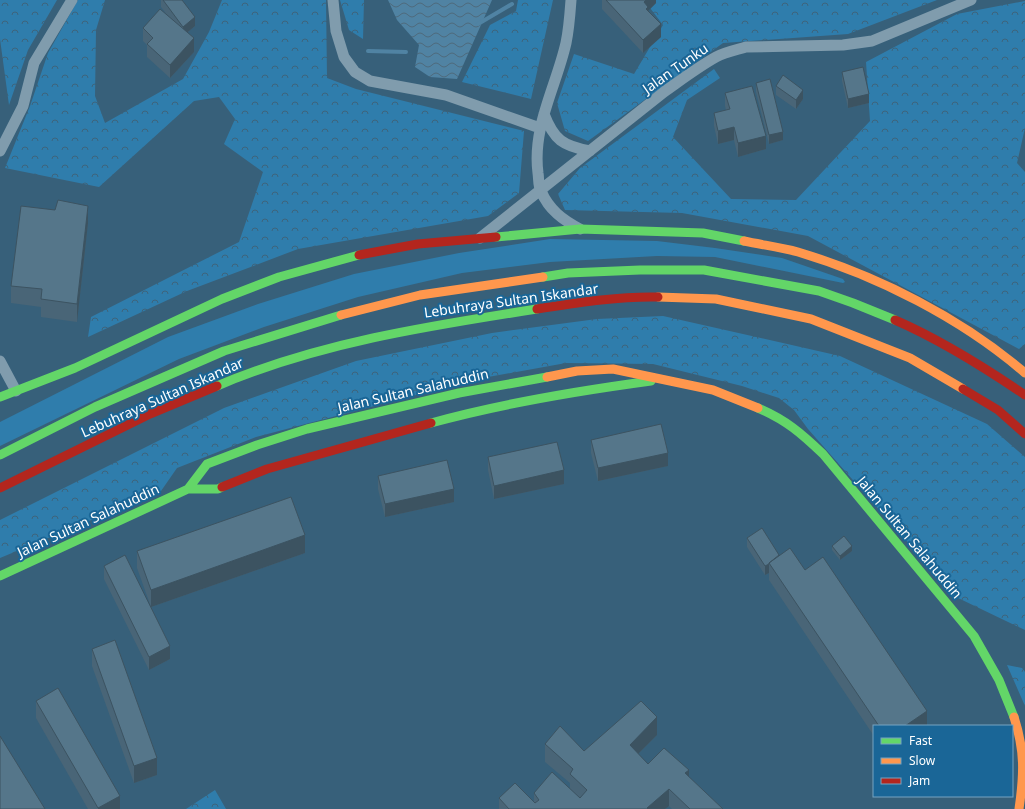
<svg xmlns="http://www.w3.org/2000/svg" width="1025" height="809" viewBox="0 0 1025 809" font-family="'Noto Sans',sans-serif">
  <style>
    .grass { fill: #2f7dac }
    .forest { fill: url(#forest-crowns) }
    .water { fill: url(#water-waves) }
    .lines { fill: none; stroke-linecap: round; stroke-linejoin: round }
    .stream { stroke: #5083a3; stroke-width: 4 }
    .street { stroke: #809cad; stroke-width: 11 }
    .fast { stroke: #63d668; stroke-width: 9 }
    .slow { stroke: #ff974d; stroke-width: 9 }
    .jam { stroke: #b3261e; stroke-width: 9 }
    .wall { fill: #496577 }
    .shaded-wall { fill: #3c5361 }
    .building { fill: #55768a; stroke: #3c5361 }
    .labels { text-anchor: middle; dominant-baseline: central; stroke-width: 4; stroke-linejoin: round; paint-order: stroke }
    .street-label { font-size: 14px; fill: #fff; stroke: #1a6697 }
  </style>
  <defs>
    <pattern id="forest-crowns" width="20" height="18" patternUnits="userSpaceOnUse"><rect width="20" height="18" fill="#2f7dac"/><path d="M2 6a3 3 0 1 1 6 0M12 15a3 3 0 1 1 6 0" fill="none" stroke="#3e647c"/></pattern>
    <pattern id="water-waves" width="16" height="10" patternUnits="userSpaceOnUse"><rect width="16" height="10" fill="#5083a3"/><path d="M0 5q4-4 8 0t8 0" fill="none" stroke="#4e6a7c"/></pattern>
  </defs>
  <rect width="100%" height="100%" fill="#37607a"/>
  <path class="grass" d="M550 239 657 241 715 248 782 258 843 279 845 282 843 283 715 257 657 256 550 262 462 273 358 297 264 327 179 359 0 446V422L168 337 258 304 354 274 459 253Z"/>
  <path class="forest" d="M0 0H57L28 50 9 105 0 39Z
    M78 0H105L96 30 95 96 105 123 183 79 209 32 222 0H326L327 78 356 89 524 131 519 193 488 216 298 249 187 291 88 337 91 317 239 242 263 172 224 144 235 119 219 97 194 101 99 187 5 168 30 106 48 53Z
    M340 0H364L363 39 349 30Z
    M518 0H553L531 99 462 82 490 25 516 11Z
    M644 0H937L848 34 723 43 588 141 565 131 557 103 574 54 634 74 663 25Z
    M1025 1V128L1017 163 1025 172V344L1019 349 808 236 682 213 565 210 558 194 580 168 714 69 720 78 687 100 673 137 731 199 796 200 870 121 866 62 957 14Z
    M663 316 840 356 987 424 1025 457V630L956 597 808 429 794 410 779 398 742 386 653 364 566 363 477 379 256 437 177 468 161 491 0 558V520L224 408 356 361 492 333 597 319Z
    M1007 665 1022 668 1025 672V706Z
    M215 790 226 809H186Z"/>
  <path class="water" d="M388 0H492L457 79 430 77 415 67 419 45 397 20Z"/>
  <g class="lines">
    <path class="stream" d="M478 24 512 4
      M368 51 406 52"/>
    <path class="street" d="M333 0 336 31 344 57 355 72 370 81 446 95 540 128
      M571 0C570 14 569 29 566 43 556 87 532 127 538 173 539 179 538 186 541 191 549 210 563 220 580 229
      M544 114C554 140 563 146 590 151
      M0 151 23 106 34 63 72 0
      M480 238 664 92C681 80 698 67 716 57 725 52 736 50 746 47L843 45 872 41 971 0
      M0 361 16 391"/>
    <path class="fast" d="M496 237 580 229 703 233 744 241
      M543 277 568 273 640 270H704L819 291 853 303 895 320
      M217 386C318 343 428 326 537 309
      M0 397 75 368 222 299 279 277 359 255
      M758 408C786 420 801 433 823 454L974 636 999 680 1014 717
      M431 423C503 403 577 391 651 381
      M0 455 95 407 224 351 341 315
      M188 489 207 464 257 445 307 429 459 393 547 377
      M0 576 188 489H218L222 487"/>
    <path class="slow" d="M744 241C762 245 780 247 798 252 878 276 961 318 1025 373
      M658 297 716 299 811 319 910 358 963 389
      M341 315 420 295 543 277
      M547 377 577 371 613 369 713 390 758 408
      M1014 717C1025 751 1024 774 1019 809"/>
    <path class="jam" d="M359 255 418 244 496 237
      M537 309C576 303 618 296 658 297
      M895 320C941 340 984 367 1025 395
      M963 389 998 410 1025 434
      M222 487 267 469 431 423
      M0 488 150 414 217 386"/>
  </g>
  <path class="wall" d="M161 0H182L195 26 187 33 194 52 170 78 147 57V45L143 41V28L168 16 161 7Z
    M602 0H656V3L648 11 661 37 643 53 602 9Z
    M842 72 869 103 848 108 842 81Z
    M756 83 783 140 769 144 756 92Z
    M776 86 803 99 796 109 776 95Z
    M725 93 766 149 738 157 734 140 718 144 714 126V113L726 110 725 106Z
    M88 223 77 322 41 317V307L11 303V286Z
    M591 440 668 466 598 481 591 453Z
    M488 457 564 484 494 499 488 470Z
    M378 476 454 502 385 517 378 489Z
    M747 538 805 570 927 726H874V736L769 580V573L765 575 747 547Z
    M832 546 852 551 840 560 832 550Z
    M137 551 305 553 151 607 170 659 149 670 104 579V566L151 607 137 568Z
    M92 649 157 775 134 783 92 666Z
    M36 701 120 809H88L36 718Z
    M657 735 638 754 648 764 689 777 723 809H672L669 806 665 809H499V798L534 801V793L570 788V783L545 762V744L584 751Z"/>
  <path class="shaded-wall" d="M646 0H656V3L644 15V2Z
    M195 17V26L183 36V27Z
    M661 24V37L643 53V40Z
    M194 38V52L170 78V65Z
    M803 90V99L796 109V100Z
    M869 94V103L848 108V99Z
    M734 127V140L718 144V131Z
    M783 132V140L769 144V135Z
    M766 136V149L738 157V143Z
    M88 206V223L77 322V304Z
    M668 453V466L598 481V468Z
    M564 470V484L494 499V486Z
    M454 489V502L385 517V504Z
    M305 535V553L151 607V590Z
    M852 546V551L840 560V556Z
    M769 564V573L765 575V566Z
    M170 646V659L149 670V657Z
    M927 711V726H905Z
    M657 717V735L630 762V745Z
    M157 758V775L134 783V766Z
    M689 770V787L685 773Z
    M669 789V806L665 809H647V808Z
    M120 796V809H98V808Z"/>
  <path class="building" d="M163 0H182L195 17 183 27Z
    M606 0H646L644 2 648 7 646 9 661 24 643 40Z
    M160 9 194 38 170 65 147 44 153 38 143 28Z
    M863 67 869 94 848 99 842 72Z
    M783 75 803 90 796 100 776 86Z
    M770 79 783 132 769 135 756 83Z
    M752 86 766 136 738 143 734 127 718 131 714 113 730 109 725 93Z
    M58 200 88 206 77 304 41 299 42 289 11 286 21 206 55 210Z
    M661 424 668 453 598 468 591 440Z
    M557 442 564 470 494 486 488 457Z
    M447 460 454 489 385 504 378 476Z
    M291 497 305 535 151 590 137 551Z
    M762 528 779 555 769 563V564L765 566 747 538Z
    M844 536 852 546 840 556 832 546Z
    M790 548 805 570 823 557 927 711 905 726H879L769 563Z
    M125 555 170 646 149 657 104 566Z
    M115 640 157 758 134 766 92 649Z
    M58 688 120 796 98 808 36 701Z
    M641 701 657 717 630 745 648 764 664 748 689 770 685 773 723 809H690L669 789 647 808 648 809H509L499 798 515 783 535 803 539 800 534 793 552 772 580 798 587 790 570 774 573 769 545 744 560 726 584 751Z
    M0 736 45 809H0Z"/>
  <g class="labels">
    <g class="street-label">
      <text transform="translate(675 68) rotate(-35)">Jalan Tunku</text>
      <text transform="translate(511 300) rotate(-8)">Lebuhraya Sultan Iskandar</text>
      <text transform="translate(413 390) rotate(-13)">Jalan Sultan Salahuddin</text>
      <text transform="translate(162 397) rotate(-24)">Lebuhraya Sultan Iskandar</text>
      <text transform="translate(88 520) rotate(-25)">Jalan Sultan Salahuddin</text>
      <text transform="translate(910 537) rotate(50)">Jalan Sultan Salahuddin</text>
    </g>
  </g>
  <rect x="873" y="725" width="140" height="72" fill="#1a6697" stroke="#76a3c1"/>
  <rect x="881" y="738" width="20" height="6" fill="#63d668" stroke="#76a3c1"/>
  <text x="909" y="745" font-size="12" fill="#ffffff">Fast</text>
  <rect x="881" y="758" width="20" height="6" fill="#ff974d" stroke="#76a3c1"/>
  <text x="909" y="765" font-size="12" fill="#ffffff">Slow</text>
  <rect x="881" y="778" width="20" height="6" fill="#b3261e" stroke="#76a3c1"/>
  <text x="909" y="785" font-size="12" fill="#ffffff">Jam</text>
</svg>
